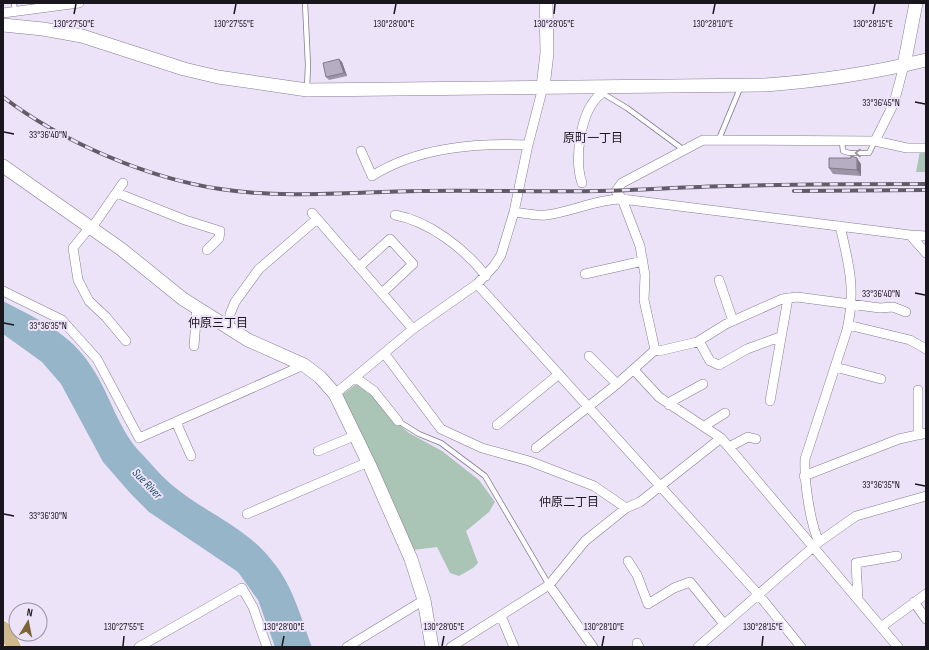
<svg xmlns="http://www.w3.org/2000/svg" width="929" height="650" viewBox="0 0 929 650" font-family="'Sofia Sans Condensed','Noto Sans JP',sans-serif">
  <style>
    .green { fill: #aac4b5 }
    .water { fill: #96b5c9 }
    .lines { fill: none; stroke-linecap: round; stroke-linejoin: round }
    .lane-casing { stroke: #857c90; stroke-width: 6 }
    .street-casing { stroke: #857c90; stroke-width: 10 }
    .secondary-casing { stroke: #857c90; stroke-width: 14 }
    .primary-casing { stroke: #fff; stroke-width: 16 }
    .lane { stroke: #fff; stroke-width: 4.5 }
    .street { stroke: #fff; stroke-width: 9 }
    .secondary { stroke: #fff; stroke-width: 13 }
    .primary { stroke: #d0b98d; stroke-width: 14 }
    .rail-casing { stroke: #625c68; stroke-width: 4 }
    .rail { stroke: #ede3f9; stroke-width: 2.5; stroke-dasharray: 8; stroke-linecap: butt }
    .wall { fill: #9d95a7 }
    .shaded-wall { fill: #7f7988 }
    .building { fill: #b6adc2; stroke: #7f7988 }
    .oneway { stroke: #98969a }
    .ticks { fill: none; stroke: #1a161e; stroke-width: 1.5 }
    .labels { text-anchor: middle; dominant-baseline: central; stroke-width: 4; stroke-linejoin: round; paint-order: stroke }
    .neighbourhood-label { font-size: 12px; fill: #1a161e; stroke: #ede3f9 }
    .water-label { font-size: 12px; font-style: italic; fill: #1b506d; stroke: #ede3f9 }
    .ticks-label { font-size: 10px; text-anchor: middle; fill: #1a161e; stroke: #ede3f9; stroke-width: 4; stroke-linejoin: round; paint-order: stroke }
  </style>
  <rect width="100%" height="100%" fill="#ede3f9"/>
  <path class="green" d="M920 151H926V172H916Z
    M356 384 375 398 388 416 409 433 442 451 479 480 495 502 489 512 466 531 478 563 473 568 459 576 450 573 437 547 413 550 387 488 342 395Z"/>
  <path class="water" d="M3 301C39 320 71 333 93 369 110 395 118 428 139 451 150 462 160 475 172 485 205 513 247 527 273 562 293 586 301 618 312 647H275L258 600 238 572 149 512 131 494 103 462 61 384 42 362 3 334Z"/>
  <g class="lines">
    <g class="lane-casing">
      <path id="lane" d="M14 3 15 11
        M305 3 308 65 307 88
        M602 93 627 108 684 150
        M719 139 741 86
        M842 142 843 151 849 153H869L875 141
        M398 421 419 434 441 443 485 476 549 585"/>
    </g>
    <g class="street-casing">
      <path id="street" d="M3 13 79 3
        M875 141 907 148H926
        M361 151 372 176C418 147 476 143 528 145
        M582 183C574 159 580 109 602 93V86
        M117 193 185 220 220 231 219 238 207 250
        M514 212C524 213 536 216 546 215 572 212 596 199 622 199L910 235 926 236
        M312 213 413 329
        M395 215C429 221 465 249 486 276
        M89 228 73 248 78 280 89 301 106 317 126 341
        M91 229 123 183
        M910 235 926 253
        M359 267 390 239 413 264 382 293
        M585 274 643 261
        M719 280 733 321
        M477 284 758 594 801 647
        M3 291 62 320 97 359 139 438 297 368 301 364
        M848 325 910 340 926 349
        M229 328 230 314 235 302 259 269 317 219
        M699 341 710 361 719 365 747 349 777 338H781
        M194 346 197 308
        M655 350 659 351 697 342 726 324 782 299 797 297 880 308 893 307 906 312
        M384 353 441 429 482 448 529 461 594 486 626 508
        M589 356 617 384
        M835 367 881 379
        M634 370 659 397 721 438 898 647
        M356 378 374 391 398 421
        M918 390V429L920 435
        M335 394 413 329 477 284 494 266 501 255 514 212 528 145 543 87
        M770 401 788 298
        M669 405 672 401 703 384
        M176 422 191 456
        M497 425 559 374
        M705 427 709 423 725 413
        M729 447 748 437 756 439
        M536 448 617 384 655 350 644 300 645 275 640 246 622 199 616 191 622 183 703 140 875 141 894 103 904 65
        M318 451 354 436
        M804 476 899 439 926 433
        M247 514 368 462
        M819 542C810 523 804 481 805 459L847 330C856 289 849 265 840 226
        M628 561 637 575 648 604 674 588 690 582 724 624
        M549 585 593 647
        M858 599 856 563 897 556
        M914 602 926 619
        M501 616 514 647
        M881 627 926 594
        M637 643 639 647
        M139 647 242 588 253 607 267 647
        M347 647 424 600
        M451 647 549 585 585 541 626 508 640 502 721 438
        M698 647 819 542 856 516 926 496"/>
    </g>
    <g class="secondary-casing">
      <path id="secondary" d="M3 25 43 29 82 36 184 69 218 77 307 90 765 85C820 81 873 73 926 60
        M904 65 916 3
        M543 87 547 53 546 3
        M3 166 121 249 183 299 248 340 304 365 320 377 335 394 370 466 411 559 424 600 432 647"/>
    </g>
    <g class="primary-casing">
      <path id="primary" d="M3 628 14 647"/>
    </g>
    <use href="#lane" class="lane"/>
    <use href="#street" class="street"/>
    <use href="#secondary" class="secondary"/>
    <use href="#primary" class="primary"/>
    <g class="rail-casing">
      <path id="rail" d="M3 97C62 142 147 178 220 189 285 199 352 192 419 191 479 190 539 192 599 191 642 190 684 187 727 186 793 184 860 184 926 184
        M794 191 926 190"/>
    </g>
    <use href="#rail" class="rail"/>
  </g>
  <path class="wall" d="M339 59 342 62 347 76 329 80 326 77Z
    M861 164V176L833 174 829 168Z"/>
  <path class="shaded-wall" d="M339 59 342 62 347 76 344 73Z
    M857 158 861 164V176L857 170Z"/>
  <path class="building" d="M339 59 344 73 326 77 323 63Z
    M851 156 857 158V170L829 168V158H851Z"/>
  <defs><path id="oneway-chevron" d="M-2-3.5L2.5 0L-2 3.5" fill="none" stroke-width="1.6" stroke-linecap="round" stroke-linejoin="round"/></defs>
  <use class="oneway" href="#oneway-chevron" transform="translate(858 153) rotate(-180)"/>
  <path class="ticks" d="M74 14 76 4M234 14 236 4M394 14 396 4M554 14 555 4M713 14 715 4M873 14 875 4M915 102 925 104M4 132 14 134M915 293 925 295M4 323 14 325M915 484 925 486M4 514 14 516M123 646 124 636M282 646 284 636M442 646 444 636M602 646 604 636M762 646 763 636"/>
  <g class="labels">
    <g class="neighbourhood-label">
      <text x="593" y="138">原町一丁目</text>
      <text x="218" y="323">仲原三丁目</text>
      <text x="569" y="502">仲原二丁目</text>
    </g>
    <g class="water-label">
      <text transform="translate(147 484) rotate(46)">Sue River</text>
    </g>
  </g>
  <g class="ticks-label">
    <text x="74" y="27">130°27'50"E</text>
    <text x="234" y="27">130°27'55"E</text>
    <text x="394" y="27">130°28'00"E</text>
    <text x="554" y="27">130°28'05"E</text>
    <text x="713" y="27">130°28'10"E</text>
    <text x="873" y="27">130°28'15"E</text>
    <text x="881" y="106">33°36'45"N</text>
    <text x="48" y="138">33°36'40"N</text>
    <text x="881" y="297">33°36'40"N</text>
    <text x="48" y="329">33°36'35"N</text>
    <text x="881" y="488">33°36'35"N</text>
    <text x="48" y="519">33°36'30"N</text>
    <text x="124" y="630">130°27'55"E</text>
    <text x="284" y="630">130°28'00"E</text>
    <text x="444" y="630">130°28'05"E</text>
    <text x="604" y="630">130°28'10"E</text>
    <text x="763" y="630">130°28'15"E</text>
  </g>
  <rect width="929" height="650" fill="none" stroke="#1a161e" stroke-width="8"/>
  <g transform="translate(28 622) rotate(10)"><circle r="19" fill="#ede3f9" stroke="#9991a1"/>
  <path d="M0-3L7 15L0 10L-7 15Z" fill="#7c6535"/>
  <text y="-6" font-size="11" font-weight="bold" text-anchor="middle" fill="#1a161e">N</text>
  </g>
</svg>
